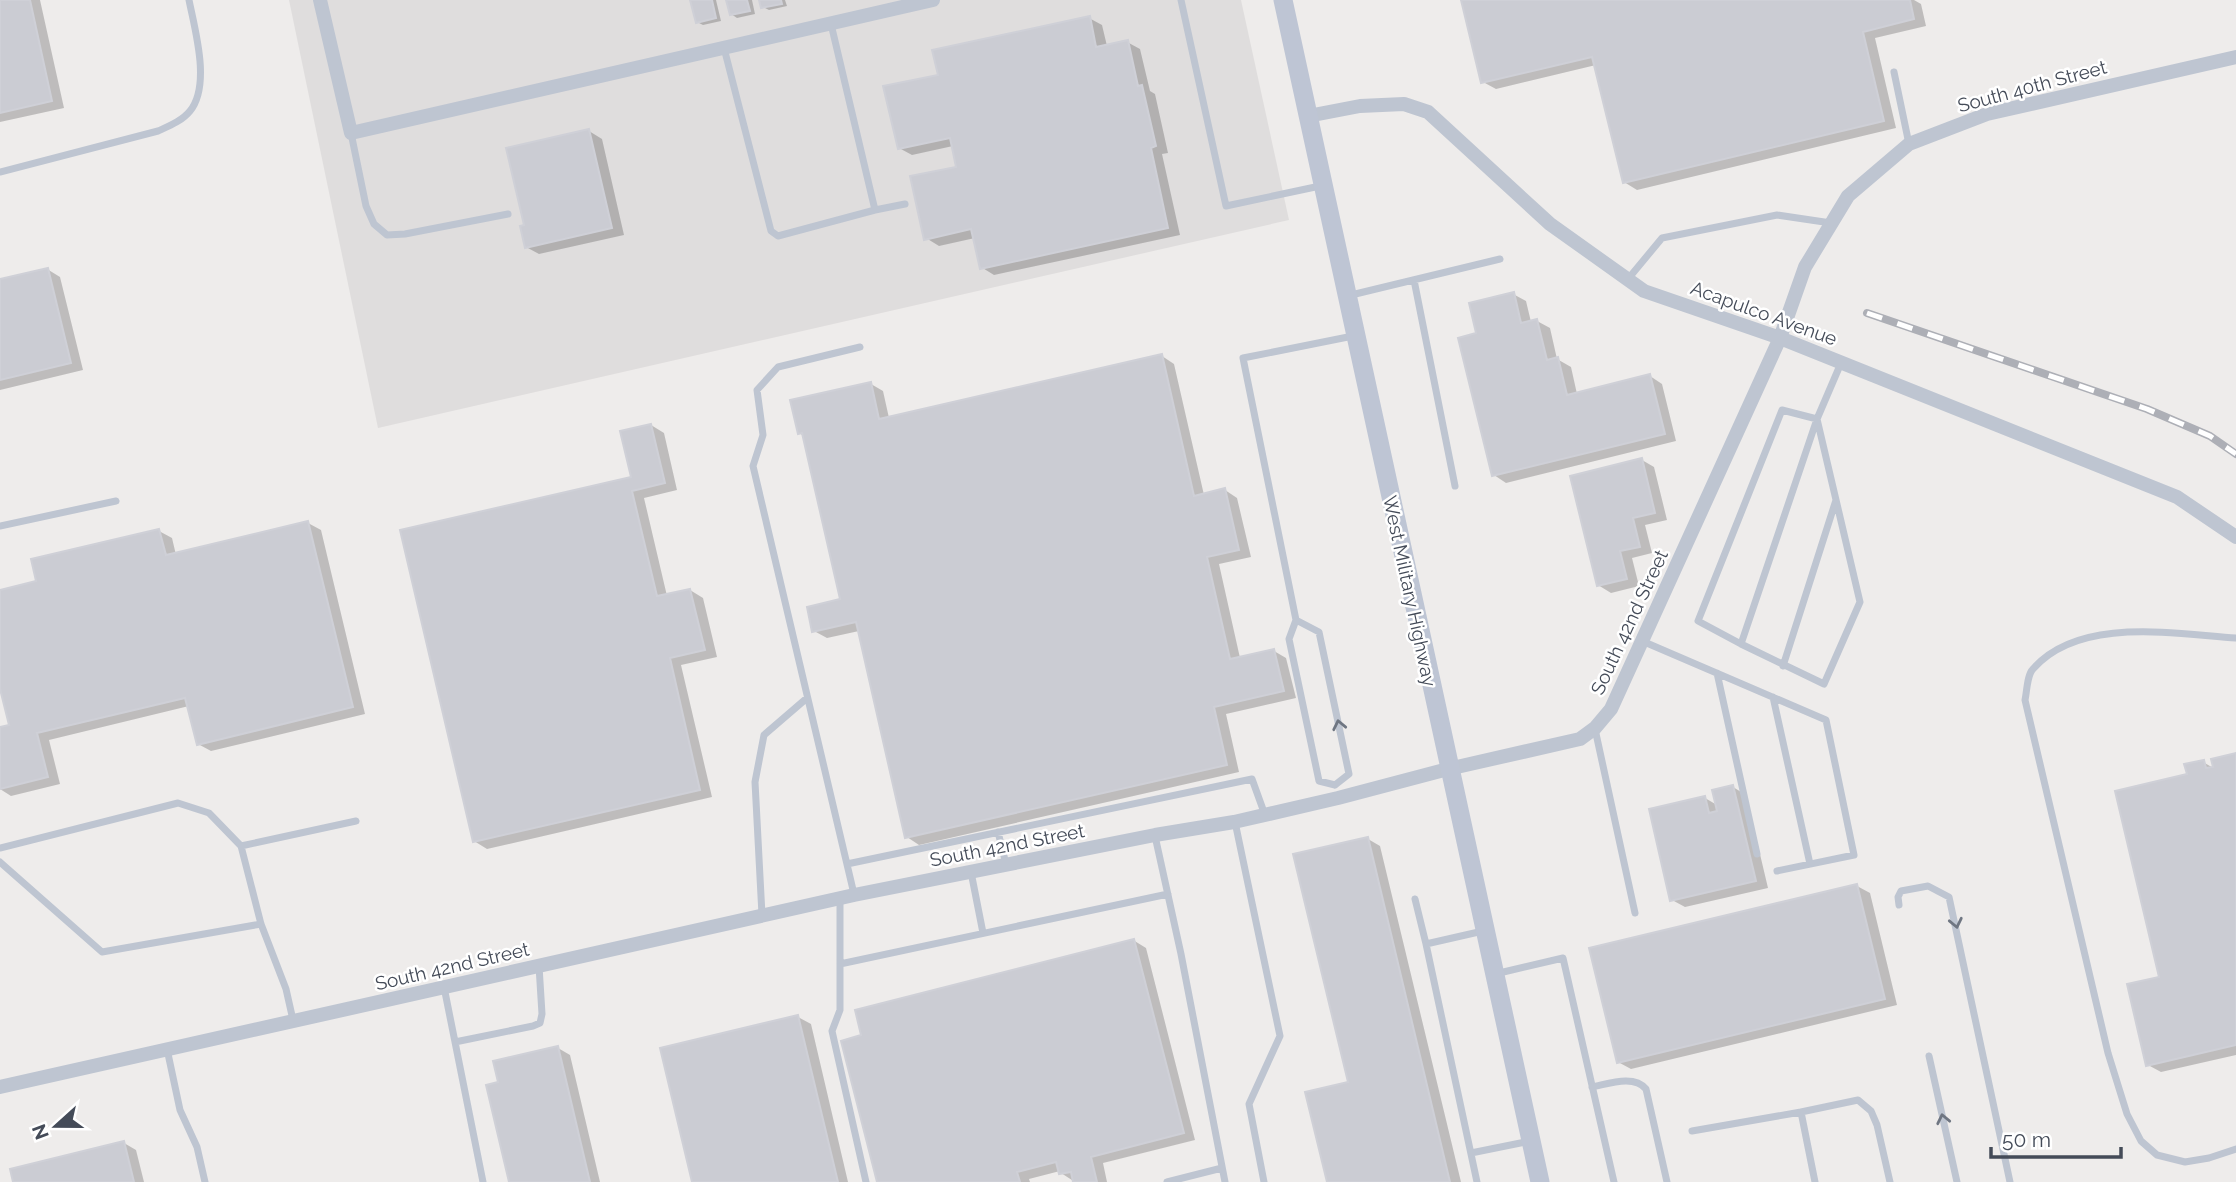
<svg xmlns="http://www.w3.org/2000/svg" width="2236" height="1182" viewBox="0 0 2236 1182" font-family="Raleway,sans-serif">
  <style>
    .education { fill: #dfdddd }
    .shadow { fill: #0003 }
    .building { fill: #cbccd3; stroke: #cfd0d7; stroke-width: 2 }
    .lines { fill: none; stroke-linecap: round; stroke-linejoin: round }
    .lane { stroke: #bec5d1; stroke-width: 7 }
    .street { stroke: #bec5d1; stroke-width: 14 }
    .secondary { stroke: #bec5d4; stroke-width: 19 }
    .rail-casing { stroke: #adafb6; stroke-width: 8 }
    .rail { stroke: #fff; stroke-width: 5; stroke-dasharray: 16; stroke-linecap: butt }
    .oneway { stroke: #6f7682 }
    .labels { text-anchor: middle; dominant-baseline: central; stroke-width: 5; stroke-linejoin: round; paint-order: stroke }
    .street-label { font-size: 19px; fill: #444b58; stroke: #fff }
  </style>
  <rect width="100%" height="100%" fill="#eeeceb"/>
  <path class="education" d="M289 0H1241L1289 220 378 428Z"/>
  <path class="shadow" d="M0 0H40L64 108 0 122Z
    M692 0H716L721 21 703 25 697 22Z
    M728 0H752L755 14 737 18 731 14Z
    M761 0H785L787 6 769 10 763 7Z
    M1463 0H1914L1921 4 1926 26 1875 38 1896 128 1637 190 1624 182 1596 65 1496 89 1483 82Z
    M1089 18 1102 25 1107 46 1127 42 1140 49 1150 91 1155 94 1168 153 1162 154 1180 235 994 275 981 267 975 238 939 246 926 238 958 168 953 146 912 155 899 148 940 76Z
    M589 131 602 139 624 235 539 254 526 247V227Z
    M47 269 60 277 83 370 0 390V281Z
    M1513 294 1526 301 1531 322 1537 321 1550 328 1557 359 1571 367 1577 394 1650 376 1662 384 1676 441 1506 483 1494 475 1478 335Z
    M1162 356 1174 364 1204 495 1225 490 1237 498 1251 557 1219 564 1240 658 1274 651 1286 658 1296 698 1226 714 1239 772 919 845 907 837 859 631 827 638 814 631 842 601 804 436 799 433 871 384 883 391 889 418Z
    M651 425 664 433 677 490 644 498 667 596 690 590 703 598 717 657 681 665 712 797 487 849 474 841 633 478Z
    M1642 460 1654 467 1667 520 1645 525 1652 553 1632 558 1639 586 1611 593 1598 585Z
    M308 523 321 530 365 714 211 751 198 744 189 706 49 740 60 784 11 796 0 789V729L11 726 0 682V592L39 582 159 531 172 538 176 555Z
    M2236 755V1055L2161 1072 2148 1065 2189 775 2203 762 2215 769Z
    M1733 787 1746 795 1768 888 1685 907 1672 900 1705 798 1717 805Z
    M1368 839 1380 846 1461 1182H1329L1350 1083Z
    M1857 886 1870 893 1897 1005 1631 1069 1618 1062Z
    M1133 940 1146 948 1195 1140 1103 1163 1107 1182H1075L1061 1173 1060 1171 1029 1179 1030 1182H879Z
    M798 1017 811 1024 848 1182H693Z
    M558 1048 570 1055 600 1182H511L500 1084Z
    M124 1143 136 1150 144 1182H15Z"/>
  <path class="building" d="M0 0H30L52 101 0 113Z
    M690 0H712L716 18 696 23Z
    M726 0H747L750 11 730 15Z
    M759 0H781L782 4 761 8Z
    M1461 0H1910L1914 19 1863 32 1884 121 1623 183 1592 57 1481 83Z
    M1090 16 1096 47 1128 40 1138 86 1142 85 1156 146 1151 148 1168 228 980 269 971 229 924 240 910 176 956 167 950 138 898 149 883 86 938 75 932 50Z
    M589 129 612 228 525 248 520 226 524 225 506 148Z
    M48 268 71 363 0 380V279Z
    M1514 292 1521 323 1537 319 1547 360 1558 357 1567 395 1650 374 1665 434 1492 476 1458 338 1476 333 1469 303Z
    M1162 354 1194 496 1225 488 1239 550 1207 557 1230 659 1274 649 1284 691 1214 707 1227 765 905 838 856 622 812 632 807 607 840 599 802 433 798 434 790 400 871 382 879 419Z
    M651 424 665 483 632 491 657 596 690 589 705 650 670 658 700 790 473 842 400 530 631 477 620 431Z
    M1642 458 1655 513 1633 518 1640 547 1620 551 1627 579 1597 586 1570 476Z
    M308 521 353 707 197 745 185 698 37 733 48 777 0 789V727L9 725 0 689V590L36 581 31 559 159 529 166 555Z
    M2236 753V1045L2146 1066 2127 984 2159 977 2115 791 2187 774 2184 764 2204 760 2206 768 2213 767 2211 759Z
    M1733 785 1756 881 1670 901 1649 809 1705 796 1709 813 1717 811 1712 790Z
    M1368 837 1450 1182H1327L1305 1092 1348 1082 1293 854Z
    M1857 884 1885 999 1617 1063 1589 948Z
    M1134 939 1184 1133 1091 1157 1097 1182H1073L1071 1172 1059 1174 1056 1162 1017 1172 1020 1182H877L841 1041 861 1035 855 1010Z
    M798 1015 838 1182H692L660 1048Z
    M558 1046 590 1182H509L486 1085 498 1082 493 1061Z
    M124 1141 134 1182H13L10 1169Z"/>
  <g class="lines">
    <path class="lane" d="M1181 0 1226 206 1320 186
      M831 24 875 210 905 204
      M724 48 771 231 778 236 875 210
      M1894 72 1909 144
      M351 133 366 206 374 224 387 235 405 234 508 214
      M0 172 158 131C169 126 182 121 190 111 211 85 195 30 189 0
      M1628 279 1662 238 1777 215 1831 223
      M1414 280 1455 486
      M1347 296 1500 259
      M0 526 116 501
      M1296 620 1319 632 1349 774 1335 785
      M2236 638C2175 634 2079 616 2033 669 2027 675 2027 691 2025 700L2108 1053 2127 1114 2141 1141 2157 1155 2185 1162 2209 1158 2236 1149
      M1642 641 1826 720 1854 855 1777 871
      M1741 644 1698 621 1782 410 1817 419 1860 602 1824 684 1741 644 1817 419 1841 363
      M1783 666 1836 500
      M1717 673 1757 854
      M1773 697 1810 864
      M1595 729 1635 913
      M1335 785 1319 781 1289 639 1296 620 1243 358 1353 336
      M1235 822 1280 1036 1249 1104 1264 1182
      M998 832 1006 864
      M1155 836 1181 954 1225 1182
      M241 846 356 821
      M0 848 178 803 209 813 241 846 261 924 286 989 293 1020
      M0 862 102 952 261 924
      M847 864 1252 779 1265 815
      M971 872 983 933
      M854 894 753 466 763 435 757 390 778 367 860 347
      M840 898V1010L832 1031 866 1182
      M1415 899 1426 944
      M1899 905 1898 897 1901 891 1928 886 1949 897 2010 1182
      M762 915 755 782 764 735 807 698
      M840 964 1168 894
      M1495 974 1563 958 1614 1182
      M444 987 483 1182
      M455 1042 533 1026 540 1023 542 1014 539 966
      M167 1049 180 1110 197 1147 205 1182
      M1929 1056 1957 1182
      M1592 1087C1608 1084 1634 1074 1646 1089L1667 1182
      M1692 1131 1801 1112
      M1471 1153 1530 1141
      M1167 1182 1222 1168
      M1477 1182 1426 944 1483 931
      M1815 1182 1801 1112 1858 1100 1871 1111 1877 1125 1890 1182"/>
    <path class="street" d="M320 0 351 133 933 0
      M1308 116 1360 106 1404 104 1428 112 1550 224 1644 291 1780 338 2177 497 2236 537
      M0 1087 854 895 1155 835 1234 822 1338 798 1448 769 1580 739 1595 728 1611 709 1780 338 1805 267 1848 196 1909 144 1987 114 2236 57"/>
    <path class="secondary" d="M1283 0 1540 1182"/>
    <g class="rail-casing">
      <path id="rail" d="M1867 313 2147 409 2210 436 2236 454"/>
    </g>
    <use href="#rail" class="rail"/>
  </g>
  <defs><path id="oneway-chevron" d="M-2-3.5L2.5 0L-2 3.5" fill="none" stroke-width="1.6" stroke-linecap="round" stroke-linejoin="round" transform="scale(1.75)"/></defs>
  <g class="oneway">
    <use href="#oneway-chevron" transform="translate(1339 725) rotate(-102)"/>
    <use href="#oneway-chevron" transform="translate(1956 923) rotate(78)"/>
    <use href="#oneway-chevron" transform="translate(1943 1119) rotate(-102)"/>
  </g>
  <g class="labels">
    <g class="street-label">
      <text transform="translate(2032 86) rotate(-15)">South 40th Street</text>
      <text transform="translate(1764 313) rotate(20)">Acapulco Avenue</text>
      <text transform="translate(1410 591) rotate(78)">West Military Highway</text>
      <text transform="translate(1629 622) rotate(-65)">South 42nd Street</text>
      <text transform="translate(1007 845) rotate(-11)">South 42nd Street</text>
      <text transform="translate(452 966) rotate(-13)">South 42nd Street</text>
    </g>
  </g>
  <g transform="translate(56 1126) rotate(249)" stroke="#ffffff" stroke-width="5" paint-order="stroke">
  <path d="M0-5L12 26L0 18L-12 26Z" fill="#444b58"/>
  <text y="-10" font-size="19" font-weight="bold" text-anchor="middle" fill="#444b58">N</text>
  </g>
  <path d="M1991 1147v10h130v-10" fill="none" stroke="#444b58" stroke-width="3.5"/>
  <text x="2002" y="1147" font-size="21" fill="#444b58" stroke="#ffffff" stroke-width="5" paint-order="stroke">50 m</text>
</svg>
